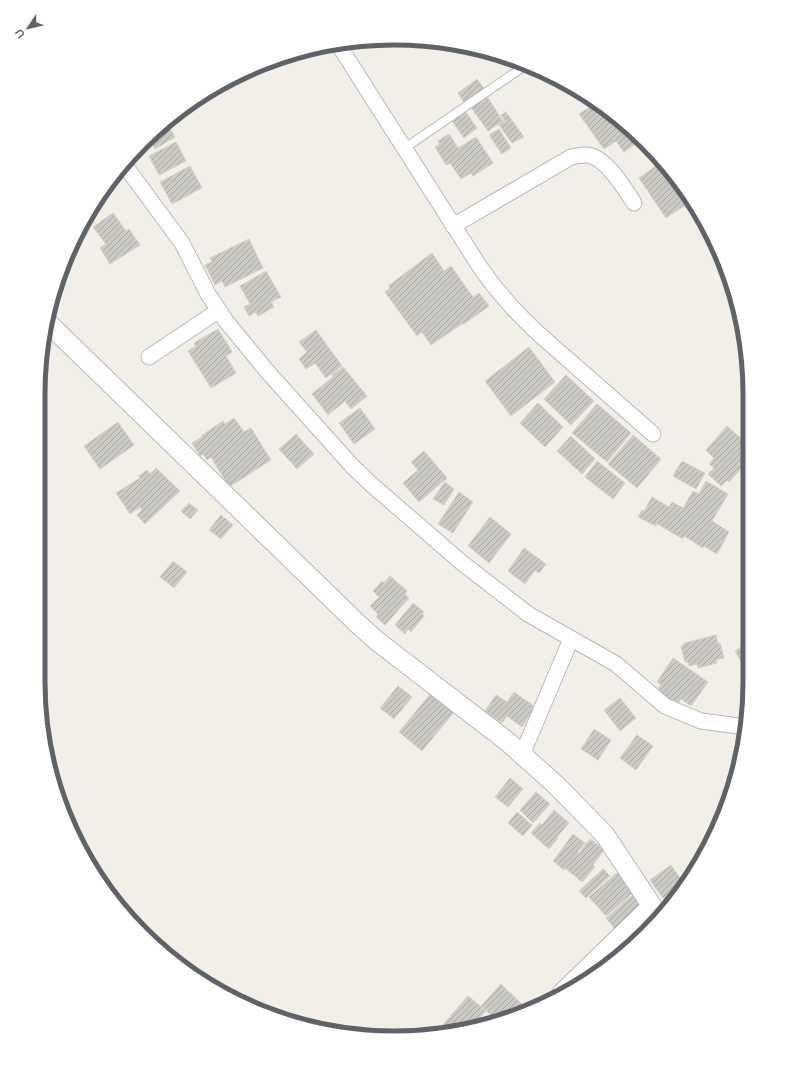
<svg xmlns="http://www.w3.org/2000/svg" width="788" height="1076" viewBox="0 0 788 1076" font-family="Raleway,sans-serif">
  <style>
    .building { fill: url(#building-hatch); stroke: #d6d1c6 }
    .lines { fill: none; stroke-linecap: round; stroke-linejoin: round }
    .service-casing { stroke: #b5b8bc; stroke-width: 10 }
    .minor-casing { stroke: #b5b8bc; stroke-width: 17 }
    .tertiary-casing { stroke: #b5b8bc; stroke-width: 21 }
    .service { stroke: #fff; stroke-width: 8 }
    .minor { stroke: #fff; stroke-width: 15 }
    .tertiary { stroke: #fff; stroke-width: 19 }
    .rim { fill: none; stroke: #5f6368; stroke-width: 5 }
  </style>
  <defs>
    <pattern id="building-hatch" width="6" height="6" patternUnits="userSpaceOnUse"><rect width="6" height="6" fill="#cccac5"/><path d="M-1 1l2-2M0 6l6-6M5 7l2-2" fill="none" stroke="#a9a8a4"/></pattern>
  </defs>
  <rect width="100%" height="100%" fill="#f1efe8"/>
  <path class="building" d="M477 79 485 90 465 104 458 93Z
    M486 95 503 121 488 131 470 106Z
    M596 103 623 122 628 130 630 128 641 140 624 152 616 141 604 149 579 114Z
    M465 111 477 128 464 138 452 121Z
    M506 112 524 137 512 143 499 125 505 121 501 115Z
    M167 123 175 137 155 149 150 140Z
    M499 129 511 148 502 154 489 135Z
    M449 134 458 148 476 137 493 163 473 176 471 173 461 179 450 163 446 165 435 147 440 144 438 141Z
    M176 142 186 161 159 175 149 156Z
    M660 163H663L676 177 687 195 684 197 688 203 666 218 639 178Z
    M190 166 202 188 172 204 160 182Z
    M113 213 126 231 129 229 140 245 110 264 100 248 106 244 93 227Z
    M249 239 263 268 225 287 222 281 215 285 205 265 212 262 210 258Z
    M432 253 444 271 451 266 473 297 479 293 489 306 464 324 463 323 431 345 422 332 417 336 385 292 390 288 388 286Z
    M266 271 281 297 271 302 274 307 258 316 256 312 249 316 244 307 250 304 240 286Z
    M218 329 232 352 226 356 236 373 211 388 188 351 196 346 194 343Z
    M316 330 342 366 326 378 315 363 306 369 299 359 307 352 299 342Z
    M529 347 555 382 511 416 485 381Z
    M343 367 367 396 351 409 345 401 328 415 312 394 333 377 332 375Z
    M566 375 594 401 571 425 544 399Z
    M538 403 563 427 545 447 520 423Z
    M597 404 631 433 607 462 572 433Z
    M360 408 375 429 354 444 339 423Z
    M234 418 244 432 251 428 271 460 229 487 211 457 207 460 203 454 200 456 192 443 202 437 201 436 223 421 225 424Z
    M118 422 134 445 100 469 84 446Z
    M727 426 748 445V461L729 482 727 480 721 486 708 474 714 468 709 464 714 458 706 450Z
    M296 434 314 454 297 469 279 449Z
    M633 435 661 459 637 488 608 464Z
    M571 436 595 459 582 474 557 451Z
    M424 451 447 478 419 502 403 483 418 470 411 462Z
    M597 461 625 483 613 499 585 477Z
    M682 461 705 473 696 489 673 476Z
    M156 468 180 491 145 524 137 515 142 510 140 507 130 514 116 493 140 478 139 476 147 470 150 474Z
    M706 481 728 494 712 521 729 532 717 554 704 546 703 548 684 536 683 539 659 525 657 523 656 526 638 517 642 510 644 511 652 497 669 507 672 502 683 508 693 491 699 494Z
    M445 482 454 489 444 505 433 499Z
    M459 492 473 502 453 533 438 524Z
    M189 503 198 510 190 519 181 511Z
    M221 515 233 525 221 539 209 530Z
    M490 517 511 534 489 563 468 546Z
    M748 526V541L744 542 742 527Z
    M524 548 546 564 539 573 535 570 525 584 508 571Z
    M173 561 187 572 174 588 160 577Z
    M390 576 407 591 405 594 409 598 385 625 376 617 378 614 370 606 379 597 373 591 382 581 384 583Z
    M413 603 424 612 422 614 424 616 411 632 408 629 405 634 395 625Z
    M716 635 718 644 720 643 724 658 716 660 717 663 698 668 697 664 689 666 688 662H685L681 646 684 645V643Z
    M747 643 749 646V665L745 668 735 651Z
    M673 658 708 682 691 706 681 699 677 705 657 691 661 685 657 682Z
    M398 686 412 697 394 719 380 708Z
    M514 692 535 707 522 727 507 716 502 723 485 711 496 695 507 702Z
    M431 693 454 712 422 751 399 732Z
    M620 698 636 718 620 731 604 710Z
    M594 729 611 740 598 760 581 749Z
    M637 735 653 746 636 770 620 758Z
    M510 778 523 789 508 807 495 797Z
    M536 792 550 804 533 823 520 810Z
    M554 810 569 823 557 837 558 838 549 849 531 833 540 823 542 825Z
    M517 812 532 825 523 836 508 823Z
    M573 834 585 843 577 852 579 853 590 839 604 850 593 865 595 867 582 882 565 868 564 870 553 861Z
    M671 865 684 884 678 893 665 901 650 880Z
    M603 869 610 876 586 898 579 891Z
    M618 872 635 891 606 916 589 897Z
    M635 893 649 909 619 934 606 918Z
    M501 984 529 1011 496 1020 481 1006Z
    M468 996 486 1011 474 1024 476 1025 440 1035H434Z"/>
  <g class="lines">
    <g class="service-casing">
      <path id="service" d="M405 148 526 65"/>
    </g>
    <g class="minor-casing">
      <path id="minor" d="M338 44 478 264C496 291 517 314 540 335L653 434
        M126 167 182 243 208 294 226 321 266 370 353 467 372 485 461 562 528 614 616 664 665 706 701 721 746 727
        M453 226 571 157C576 156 581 155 586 155 605 155 625 189 634 203
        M149 357 218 311
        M522 755 571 639
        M652 906 660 918"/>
    </g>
    <g class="tertiary-casing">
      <path id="tertiary" d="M47 322 358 624 377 641 508 742 556 785 605 835 652 906 562 993"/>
    </g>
    <use href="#service" class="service"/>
    <use href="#minor" class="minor"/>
    <use href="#tertiary" class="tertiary"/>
  </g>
  <path d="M0 0H788V1076H0ZM394 45H394A349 349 0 0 1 743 394V682A349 349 0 0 1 394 1031H394A349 349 0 0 1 45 682V394A349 349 0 0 1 394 45Z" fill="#fff" fill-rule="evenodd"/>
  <path class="rim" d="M394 45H394A349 349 0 0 1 743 394V682A349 349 0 0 1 394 1031H394A349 349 0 0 1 45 682V394A349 349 0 0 1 394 45Z"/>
  <g transform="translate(28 28) rotate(235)" stroke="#ffffff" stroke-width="3" paint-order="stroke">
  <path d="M0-3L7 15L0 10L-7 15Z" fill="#5f6368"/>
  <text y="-6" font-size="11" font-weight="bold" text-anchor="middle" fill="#5f6368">U</text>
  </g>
</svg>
